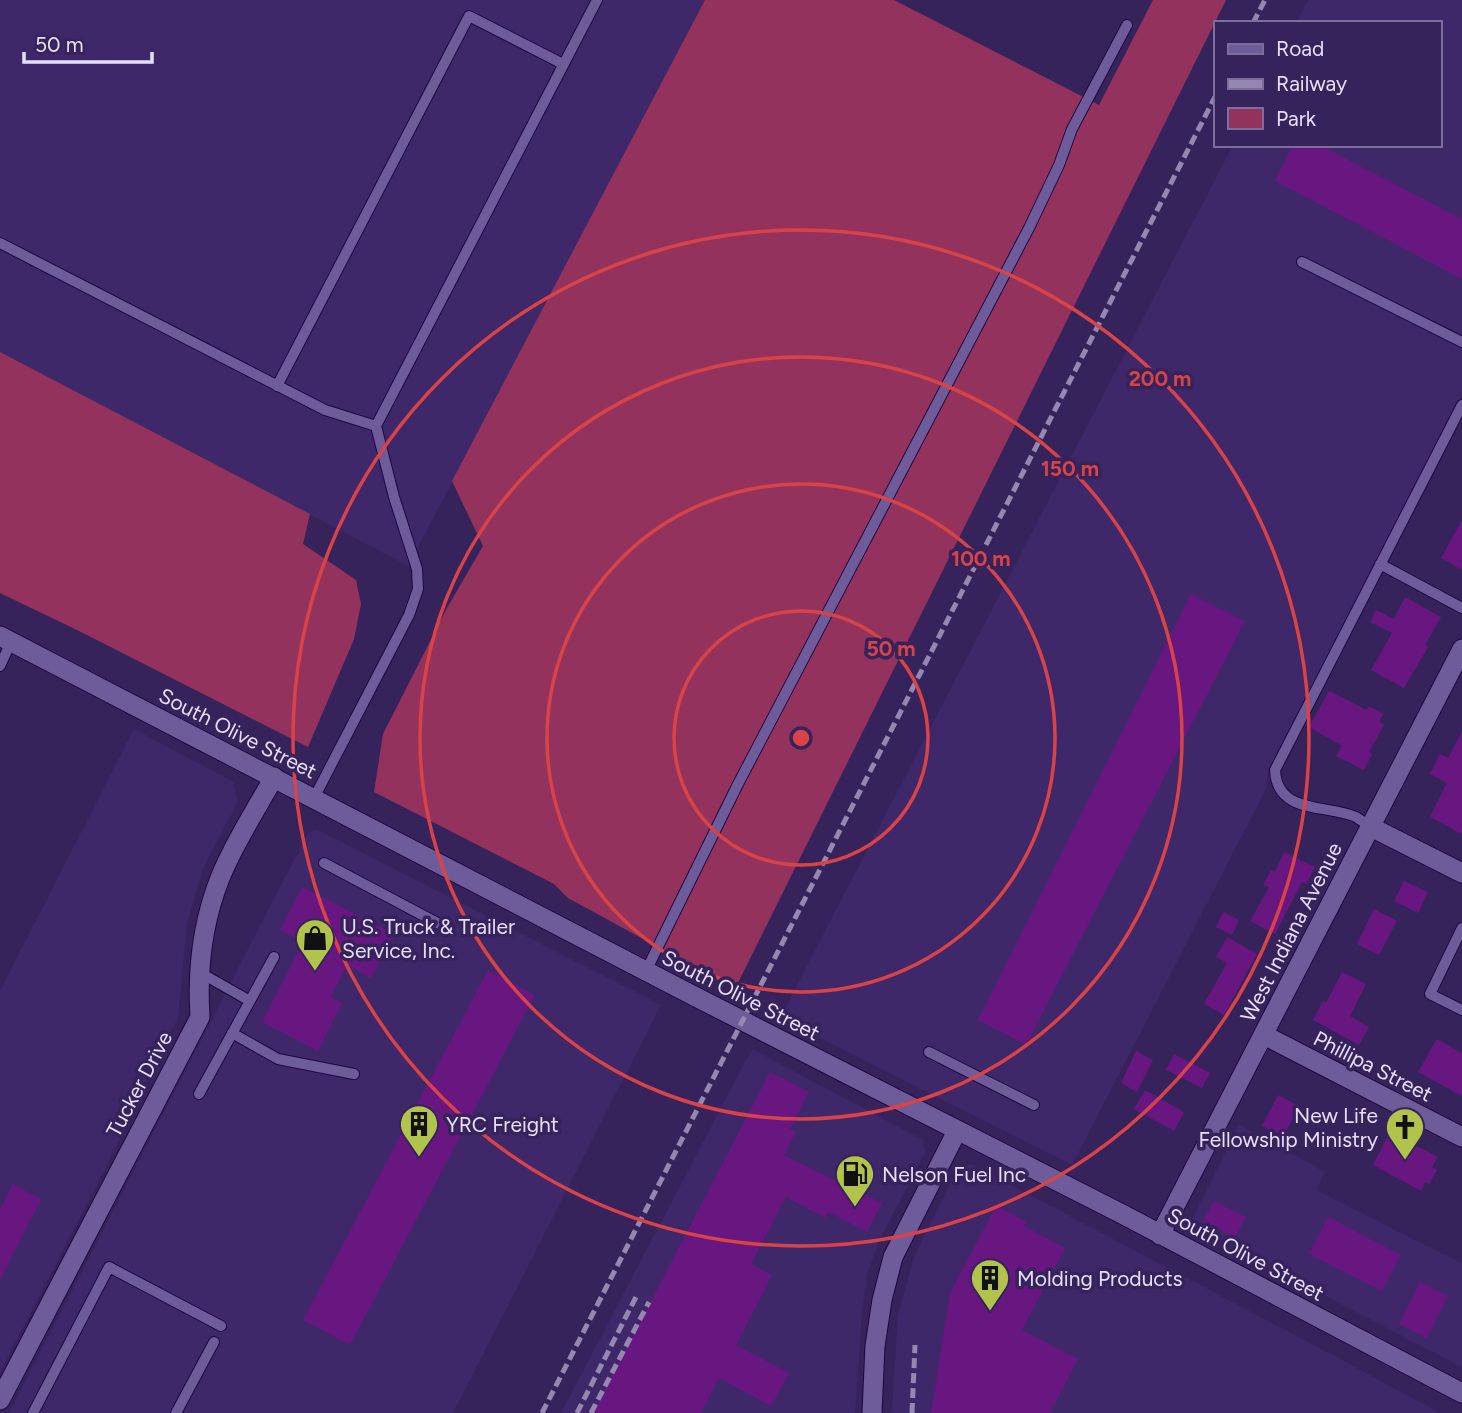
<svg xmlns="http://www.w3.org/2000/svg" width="1462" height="1413" viewBox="0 0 1462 1413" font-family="Figtree,sans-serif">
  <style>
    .built { fill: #3f2869 }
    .green { fill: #93335d }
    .building { fill: #681780 }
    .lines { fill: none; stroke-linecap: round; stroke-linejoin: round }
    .service-casing { stroke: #1f0740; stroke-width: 12 }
    .minor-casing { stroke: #1f0740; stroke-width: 21 }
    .tertiary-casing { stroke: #1f0740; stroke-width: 21 }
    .service { stroke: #6e5b9a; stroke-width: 10 }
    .minor { stroke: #6e5b9a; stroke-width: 19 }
    .tertiary { stroke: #6e5b9a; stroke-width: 19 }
    .rail { stroke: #9487b1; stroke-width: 5; stroke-dasharray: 10 5; stroke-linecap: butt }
    .ring { fill: none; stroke: #d84348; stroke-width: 3.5 }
    .labels { text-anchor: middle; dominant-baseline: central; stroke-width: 7; stroke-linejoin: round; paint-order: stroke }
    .street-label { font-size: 21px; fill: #e6dffc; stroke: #37235c }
    .poi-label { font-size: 21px; fill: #e6dffc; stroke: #37235c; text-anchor: start }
    .centre { fill: #d84348; stroke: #37235c; stroke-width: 3.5 }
    .ring-label { font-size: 21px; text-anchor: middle; font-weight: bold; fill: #d84348; stroke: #37235c; stroke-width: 7; stroke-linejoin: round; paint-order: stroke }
  </style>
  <rect width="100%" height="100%" fill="#37235c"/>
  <path class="built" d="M0 0H705L408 566 0 352Z
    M1308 0H1462V395L1268 772 1266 789 1072 1165 780 1018 1233 145H1439V23H1297Z
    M134 729 233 782 238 802 203 868 187 923 178 1017 106 1167 0 1372V991Z
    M316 829 661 1005 453 1413H9L308 833Z
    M752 1049 923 1140 925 1152 879 1241 867 1274 862 1310 855 1413H561Z
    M1239 1125 1325 1172 1316 1190 1462 1264V1367L1189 1225Z
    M971 1164 1342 1360 1440 1413H892L898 1316 914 1257 957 1169Z"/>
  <path class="green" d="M705 0H894L1099 105 1153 0H1226L735 989 568 898 554 884 374 792 383 734 447 608 483 546 452 481Z
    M0 352 310 514 303 544 356 580 361 604 354 639 308 747 79 631 0 593Z"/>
  <path class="building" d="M1293 145H1320L1462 219V279L1275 181Z
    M1462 520V570L1441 558Z
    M1191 594 1245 621 1026 1045 978 1020Z
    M1405 597 1441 617 1425 645 1428 647 1404 688 1371 670 1392 633 1370 622 1376 610 1394 619Z
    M1329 691 1367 710 1369 706 1383 714 1379 722 1384 725 1369 752 1372 754 1364 770 1336 756 1342 746 1309 727Z
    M1462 732V834L1430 817 1447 783 1430 774 1440 754 1448 758Z
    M1284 852 1315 867 1306 884 1302 882 1275 934 1250 921 1269 887 1263 885 1271 870 1275 872Z
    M1404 881 1428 892 1418 913 1394 901Z
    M302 887 394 934 371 978 347 965 331 997 342 1003 318 1051 262 1022 303 942 280 930Z
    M1374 909 1397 921 1379 955 1357 944Z
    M1223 912 1239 920 1232 935 1216 927Z
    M1227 937 1257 954 1224 1015 1204 1004 1227 963 1216 957Z
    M488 970 535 995 350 1345 303 1320Z
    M1342 972 1366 984 1350 1016 1369 1027 1359 1045 1313 1020 1323 1001 1326 1003Z
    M1437 1039 1462 1053V1096L1418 1072Z
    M1136 1051 1153 1060 1137 1092 1121 1083Z
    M1174 1054 1210 1073 1202 1088 1166 1070Z
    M770 1072 809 1092 790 1129 796 1132 784 1155 882 1203 867 1232 828 1212 825 1218 786 1197 751 1264 772 1275 736 1345 789 1373 771 1406 719 1378 701 1413H593Z
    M1145 1090 1184 1112 1174 1131 1134 1109Z
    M1278 1095 1299 1106 1283 1137 1262 1126Z
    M1390 1132 1438 1157 1432 1167 1437 1170 1429 1184 1425 1182 1421 1191 1373 1165Z
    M13 1184 41 1199 0 1280V1209Z
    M1214 1201 1246 1217 1235 1238 1203 1221Z
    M996 1206 1027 1222 1024 1226 1065 1248 1022 1330 1078 1359 1050 1413H931L950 1293Z
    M1328 1217 1401 1255 1382 1291 1309 1254Z
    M1420 1282 1448 1296 1427 1338 1399 1324Z"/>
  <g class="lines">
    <g class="service-casing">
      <path id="service" d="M0 243 325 410 376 426
        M1302 262 1462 342
        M277 386 469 16 563 64
        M1380 564 1462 608
        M0 666 11 642
        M314 798 409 615 418 589 417 569 394 497 376 426 597 0
        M1371 827C1366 824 1361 820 1356 817 1327 804 1277 815 1275 770L1462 405
        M324 863 443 926
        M1462 928 1430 994 1462 1010
        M646 971 738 784 1029 228 1059 165 1072 129 1127 25
        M199 972 250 1001
        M232 1033 278 1059 354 1074
        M929 1052 1034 1105
        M199 1094 274 957
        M33 1413 109 1267 221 1326
        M176 1413 214 1342"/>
    </g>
    <g class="minor-casing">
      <path id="minor" d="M1371 827 1462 873
        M1264 1035 1462 1137
        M0 1400 200 1017C197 970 203 921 220 878 234 843 256 810 274 777
        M872 1413 875 1346 882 1300 893 1257 957 1131"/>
    </g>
    <g class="tertiary-casing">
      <path id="tertiary" d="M0 636 696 997 1122 1214 1462 1393
        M1160 1235 1462 649"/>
    </g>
    <use href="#service" class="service"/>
    <use href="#minor" class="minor"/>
    <use href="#tertiary" class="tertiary"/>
    <path class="rail" d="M1253 23 1265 0
      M542 1413 1215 97
      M577 1413 637 1295
      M591 1413 649 1302
      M912 1413 915 1345"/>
  </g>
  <g class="ring">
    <circle cx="801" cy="738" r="127"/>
    <circle cx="801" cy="738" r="254"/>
    <circle cx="801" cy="738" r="381"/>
    <circle cx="801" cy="738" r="508"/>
  </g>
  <defs>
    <g id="shop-pin" transform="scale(2.0125)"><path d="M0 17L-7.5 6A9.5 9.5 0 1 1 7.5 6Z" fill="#b2c34c" stroke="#37235c"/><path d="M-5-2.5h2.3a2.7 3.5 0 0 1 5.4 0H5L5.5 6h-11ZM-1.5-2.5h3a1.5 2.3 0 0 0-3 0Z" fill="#111"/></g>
    <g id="building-pin" transform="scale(2.0125)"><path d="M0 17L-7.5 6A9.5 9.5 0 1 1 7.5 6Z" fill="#b2c34c" stroke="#37235c"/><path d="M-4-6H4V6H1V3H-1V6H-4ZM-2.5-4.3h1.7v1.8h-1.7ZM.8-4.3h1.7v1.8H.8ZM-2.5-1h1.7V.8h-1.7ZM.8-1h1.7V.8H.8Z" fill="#111"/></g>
    <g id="church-pin" transform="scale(2.0125)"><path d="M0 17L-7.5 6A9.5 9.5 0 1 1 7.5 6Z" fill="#b2c34c" stroke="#37235c"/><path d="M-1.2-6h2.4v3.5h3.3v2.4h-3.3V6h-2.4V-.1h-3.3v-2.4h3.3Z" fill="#111"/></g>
    <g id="fuel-pin" transform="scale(2.0125)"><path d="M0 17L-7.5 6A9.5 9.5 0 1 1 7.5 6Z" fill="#b2c34c" stroke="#37235c"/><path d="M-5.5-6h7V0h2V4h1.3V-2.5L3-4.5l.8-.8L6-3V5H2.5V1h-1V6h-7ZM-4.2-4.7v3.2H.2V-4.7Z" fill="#111"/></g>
  </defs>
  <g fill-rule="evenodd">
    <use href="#shop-pin" x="315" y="938"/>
    <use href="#building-pin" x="419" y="1124"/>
    <use href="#church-pin" x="1405" y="1127"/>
    <use href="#fuel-pin" x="855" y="1174"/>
    <use href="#building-pin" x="990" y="1278"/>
  </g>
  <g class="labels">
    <g class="street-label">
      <text transform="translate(238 733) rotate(27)">South Olive Street</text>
      <text transform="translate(1291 932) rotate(-63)">West Indiana Avenue</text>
      <text transform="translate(741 995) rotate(27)">South Olive Street</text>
      <text transform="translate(1373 1066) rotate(27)">Phillipa Street</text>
      <text transform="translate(139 1084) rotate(-62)">Tucker Drive</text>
      <text transform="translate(1246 1254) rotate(28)">South Olive Street</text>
    </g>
    <g class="poi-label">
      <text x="342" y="926">U.S. Truck &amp; Trailer<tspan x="342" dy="24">Service, Inc.</tspan></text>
      <text x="1378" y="1115" text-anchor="end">New Life<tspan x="1378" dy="24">Fellowship Ministry</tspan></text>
      <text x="446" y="1124">YRC Freight</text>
      <text x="882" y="1174">Nelson Fuel Inc</text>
      <text x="1017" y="1278">Molding Products</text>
    </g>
  </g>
  <circle cx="801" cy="738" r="10" class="centre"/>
  <g class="ring-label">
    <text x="1160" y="386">200 m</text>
    <text x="1070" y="476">150 m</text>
    <text x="981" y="566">100 m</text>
    <text x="891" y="656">50 m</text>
  </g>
  <rect x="1214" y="21" width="228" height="126" fill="#37235c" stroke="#7d6e9c" stroke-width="2"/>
  <rect x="1228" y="44" width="35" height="10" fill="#6e5b9a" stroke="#7d6e9c" stroke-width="2"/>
  <text x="1276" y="56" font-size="21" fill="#e6dffc">Road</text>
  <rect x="1228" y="79" width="35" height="10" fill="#9487b1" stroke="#7d6e9c" stroke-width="2"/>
  <text x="1276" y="91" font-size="21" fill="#e6dffc">Railway</text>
  <rect x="1228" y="108" width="35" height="21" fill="#93335d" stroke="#7d6e9c" stroke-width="2"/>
  <text x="1276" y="126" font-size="21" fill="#e6dffc">Park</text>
  <path d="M24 52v10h128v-10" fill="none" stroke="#e6dffc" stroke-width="3.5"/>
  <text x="35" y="52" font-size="21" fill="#e6dffc" stroke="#37235c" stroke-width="5" paint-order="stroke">50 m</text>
</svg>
